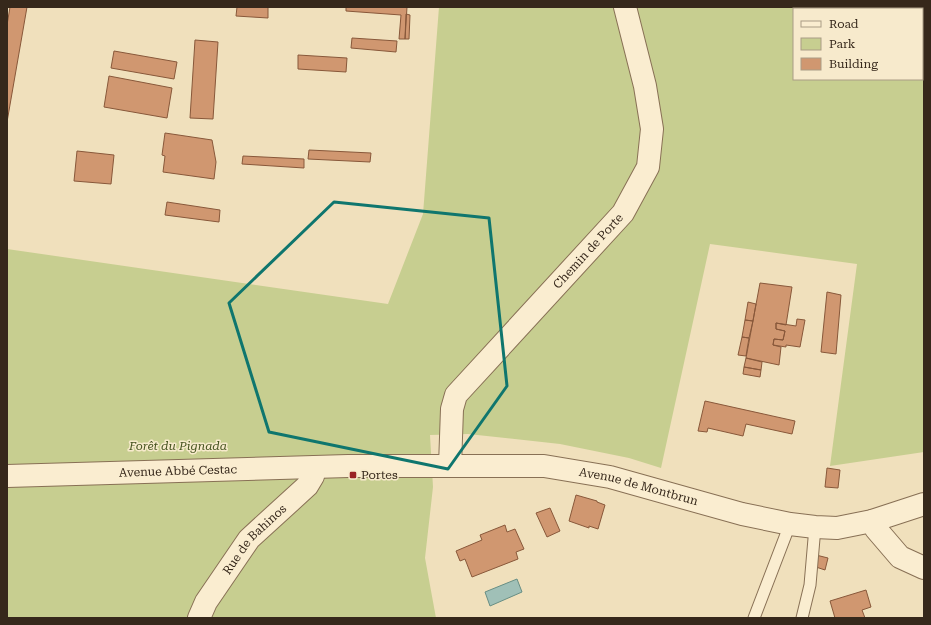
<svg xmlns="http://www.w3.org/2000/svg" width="931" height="625" viewBox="0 0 931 625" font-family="'Roboto Serif',serif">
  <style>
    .green { fill: #c7ce90; fill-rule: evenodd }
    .water { fill: #a0c0b7; stroke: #688e84 }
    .building { fill: #d09770; stroke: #88583a }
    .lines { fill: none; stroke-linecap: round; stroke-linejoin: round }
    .service-casing { stroke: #887055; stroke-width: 13 }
    .minor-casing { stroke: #887055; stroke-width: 24 }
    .tertiary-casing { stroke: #887055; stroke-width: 24 }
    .service { stroke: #faedd0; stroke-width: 11 }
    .minor { stroke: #faedd0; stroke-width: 22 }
    .tertiary { stroke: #faedd0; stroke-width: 22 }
    .marked { fill: none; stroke: #0f766e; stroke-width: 3; stroke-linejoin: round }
    .poi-dot { fill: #992224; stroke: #f7eacc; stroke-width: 1.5 }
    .labels { text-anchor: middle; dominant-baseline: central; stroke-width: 3; stroke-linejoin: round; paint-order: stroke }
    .street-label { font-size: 12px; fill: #36281b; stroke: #f7eacc }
    .park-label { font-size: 12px; font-style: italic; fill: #475420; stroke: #f7eacc }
    .poi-label { font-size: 12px; fill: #36281b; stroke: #f7eacc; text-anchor: start }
  </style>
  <rect width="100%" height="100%" fill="#f0e0bc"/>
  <path class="green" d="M439 7H924V452L830 466 857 264 710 244 661 468 629 458 560 444 468 434 430 435 433 487 425 558 436 618H7V249L388 304 423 214ZM794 9H922V79H794Z"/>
  <path class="water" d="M517 579 522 592 490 606 485 592Z"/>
  <path class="building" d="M10 7H27L7 122V25Z
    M237 7H268V18L236 16Z
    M346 7H407L405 39H399L401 15 346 11Z
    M406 14 410 15 409 39H405Z
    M352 38 397 41 396 52 351 48Z
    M195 40 218 42 213 119 190 118Z
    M114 51 177 62 174 79 111 68Z
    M298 55 347 58 346 72 298 69Z
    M109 76 172 88 167 118 104 107Z
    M165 133 212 140 216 162 214 179 163 172 165 156 162 155Z
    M309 150 371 153 370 162 308 159Z
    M77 151 114 155 111 184 74 181Z
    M243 156 304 159V168L242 164Z
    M167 202 220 210 219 222 165 215Z
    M760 283 792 287 786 325 776 323V329L785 331 783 340 774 339 773 345 781 347 779 365 746 358Z
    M827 292 841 295 836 354 821 352Z
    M748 302 756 304 753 321 745 320Z
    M797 319 805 320 800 347 786 345V347L773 345 774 339 783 340 785 331 776 329V323L796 326Z
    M745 320 753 321 749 338 742 337Z
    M742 337 749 338 746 356 738 355Z
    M746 358 762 362 761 370 744 367Z
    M744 367 761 370 760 377 743 374Z
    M705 401 795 421 792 434 746 424 743 436 708 428 707 432 698 431Z
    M827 468 840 470 838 488 825 487Z
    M576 495 597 501V502L605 505 598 529 589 526V528L569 521Z
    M550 508 560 531 547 537 536 513Z
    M505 525 507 532 515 529 524 549 516 552 518 559 472 577 465 559 460 561 456 551 482 540 480 535Z
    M816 555 828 558 825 570 813 566Z
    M866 590 871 607 862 610 865 618H835L830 601Z"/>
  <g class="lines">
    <g class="service-casing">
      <path id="service" d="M754 618 790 524
        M802 618 810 585 815 527"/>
    </g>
    <g class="minor-casing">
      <g id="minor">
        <path id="s1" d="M450 466 452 409 456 395 623 213 648 167 652 129 645 86 625 7"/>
        <path d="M872 521 876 529 900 557 924 568"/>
        <path id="s2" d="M199 618 206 602 249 539 307 486 313 476 315 467"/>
      </g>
    </g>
    <g class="tertiary-casing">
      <g id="tertiary">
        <path id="s3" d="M7 476 348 466H544L610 477 742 514 790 524 815 527 837 528 872 521 924 504"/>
      </g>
    </g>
    <use href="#service" class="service"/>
    <use href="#minor" class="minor"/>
    <use href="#tertiary" class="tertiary"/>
  </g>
  <path class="marked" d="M334 202 489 218 507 386 448 469 269 432 229 303Z"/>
  <rect class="poi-dot" x="349" y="471" width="8" height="8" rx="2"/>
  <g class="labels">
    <g class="street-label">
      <text stroke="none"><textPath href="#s1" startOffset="267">Chemin de Porte</textPath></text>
      <text stroke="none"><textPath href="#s3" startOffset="171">Avenue Abbé Cestac</textPath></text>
      <text stroke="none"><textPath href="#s3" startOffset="634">Avenue de Montbrun</textPath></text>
      <text stroke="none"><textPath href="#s2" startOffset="97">Rue de Bahinos</textPath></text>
    </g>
    <g class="park-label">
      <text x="178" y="446">Forêt du Pignada</text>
    </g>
    <g class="poi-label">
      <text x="361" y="475">Portes</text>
    </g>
  </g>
  <rect width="931" height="625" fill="none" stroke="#36281b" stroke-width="16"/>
  <rect x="793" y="8" width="130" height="72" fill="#f7eacc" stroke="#aa9c85"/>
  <rect x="801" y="21" width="20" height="6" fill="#faedd0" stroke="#aa9c85"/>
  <text x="829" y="28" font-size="12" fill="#36281b">Road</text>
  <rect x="801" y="38" width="20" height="12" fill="#c7ce90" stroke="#aa9c85"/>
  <text x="829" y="48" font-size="12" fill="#36281b">Park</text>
  <rect x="801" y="58" width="20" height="12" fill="#d09770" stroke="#aa9c85"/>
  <text x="829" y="68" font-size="12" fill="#36281b">Building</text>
</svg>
